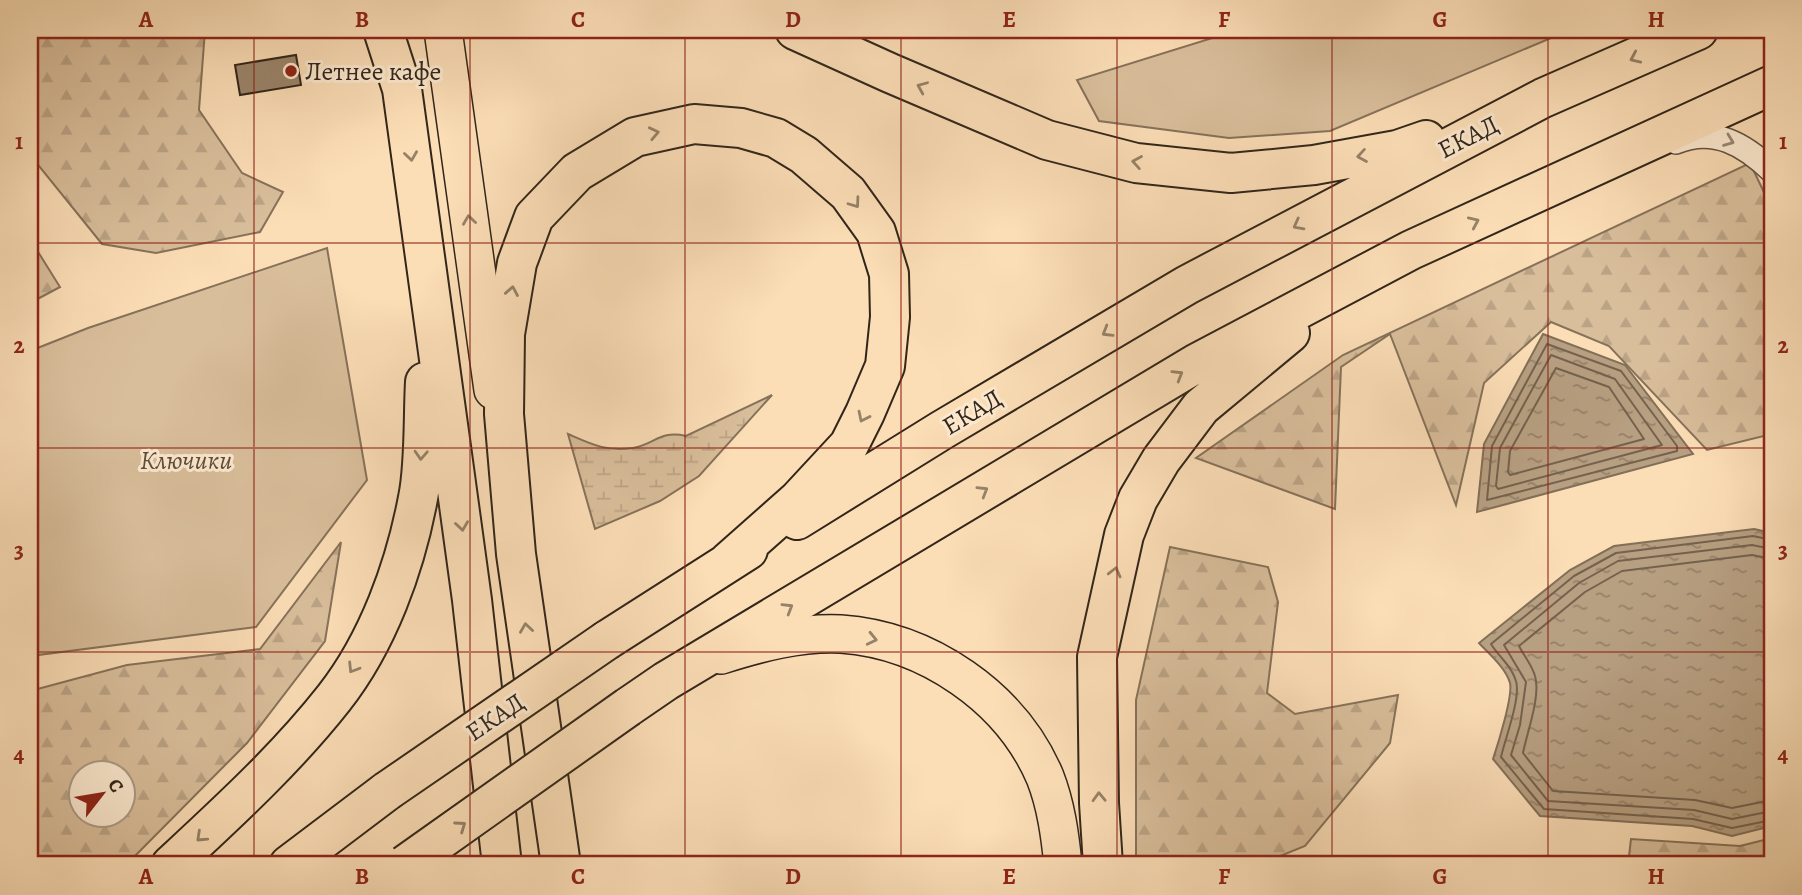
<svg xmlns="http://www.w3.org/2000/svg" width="1802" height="895" viewBox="0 0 1802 895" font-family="Alegreya,serif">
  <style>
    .green { fill: #d9be9b; stroke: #86725a; stroke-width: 2 }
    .forest { fill: url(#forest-firs); stroke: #86725a; stroke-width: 2; fill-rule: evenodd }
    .wetland { fill: url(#wetland-marsh); stroke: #86725a; stroke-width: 2 }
    .water { fill: url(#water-ripples); stroke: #826f58; stroke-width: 2 }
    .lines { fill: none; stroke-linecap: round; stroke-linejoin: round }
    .shore { stroke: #74624e; stroke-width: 2 }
    .building { fill: #9b856b; stroke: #32261a; stroke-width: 2 }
    .street-casing { stroke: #645441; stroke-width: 26 }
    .primary-casing { stroke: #32261a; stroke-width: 40 }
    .highway-casing { stroke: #32261a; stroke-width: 42 }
    .street { stroke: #fce9d0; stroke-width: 23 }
    .primary { stroke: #fbddb6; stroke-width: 37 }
    .highway { stroke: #fbddb6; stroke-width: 38 }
    .highway-bridge-casing { stroke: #32261a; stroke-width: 42; stroke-linecap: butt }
    .highway-bridge { stroke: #fbddb6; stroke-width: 38 }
    .oneway { stroke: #968268 }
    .oneway2 { stroke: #978875 }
    .grid { fill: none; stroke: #8f2418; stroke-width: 2; stroke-opacity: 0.55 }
    .poi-dot { fill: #8f2418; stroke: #fce9d0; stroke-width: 2.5 }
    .labels { text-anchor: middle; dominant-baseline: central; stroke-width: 6; stroke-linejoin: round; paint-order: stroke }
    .poi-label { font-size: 26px; fill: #32261a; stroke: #fce9d0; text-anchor: start }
    .street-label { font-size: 26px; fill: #32261a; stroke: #fce9d0 }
    .park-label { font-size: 26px; font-style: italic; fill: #5c4c3a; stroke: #fce9d0 }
    .neatline { fill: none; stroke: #8f2418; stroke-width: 2.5 }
    .grid-label { font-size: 23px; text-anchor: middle; font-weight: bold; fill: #8f2418 }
  </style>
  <defs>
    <pattern id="forest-firs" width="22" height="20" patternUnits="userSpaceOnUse" patternTransform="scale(1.75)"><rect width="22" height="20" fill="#d9be9b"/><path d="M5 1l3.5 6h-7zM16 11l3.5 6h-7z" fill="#bba385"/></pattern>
    <pattern id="wetland-marsh" width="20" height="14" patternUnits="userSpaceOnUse" patternTransform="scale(1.75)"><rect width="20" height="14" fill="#d9be9b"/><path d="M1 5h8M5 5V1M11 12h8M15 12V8" fill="none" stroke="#bba385"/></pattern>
    <pattern id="water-ripples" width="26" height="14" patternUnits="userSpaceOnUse" patternTransform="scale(1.75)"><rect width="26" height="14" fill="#b79f81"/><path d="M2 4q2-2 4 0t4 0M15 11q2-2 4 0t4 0" fill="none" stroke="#958169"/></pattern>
  </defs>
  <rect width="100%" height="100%" fill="#fbddb6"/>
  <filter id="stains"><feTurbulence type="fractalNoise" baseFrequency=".00286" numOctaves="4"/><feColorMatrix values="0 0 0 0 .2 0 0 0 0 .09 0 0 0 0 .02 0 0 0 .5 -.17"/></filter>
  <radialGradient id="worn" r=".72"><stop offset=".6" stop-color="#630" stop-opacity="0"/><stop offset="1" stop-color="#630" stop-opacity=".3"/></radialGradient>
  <path class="green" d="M1238 30H1570L1330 131 1229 138 1099 121 1077 80Z
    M327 248 367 480 256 627 30 656V351L88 328Z"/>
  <path class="forest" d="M30 30H205L199 110 242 173 283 192 260 232 156 253 102 244 30 155Z
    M1750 163 1772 209V434L1707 450 1609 346 1551 322 1484 383 1456 505 1390 334 1341 367 1335 509 1196 458 1343 355Z
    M30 239 60 287 30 303Z
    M341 542 325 641 247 743 126 865H30V691L127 665 260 649ZM80 772H122V814H80Z
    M1170 547 1268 567 1278 602 1267 693 1295 714 1398 695 1390 743 1305 846 1258 865H1136V700Z
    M1772 838V865H1628L1631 839 1740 846Z"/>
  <path class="wetland" d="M772 395 699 476 660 501 595 529 568 434C591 444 606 452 633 448 655 444 660 430 686 436Z"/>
  <path class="water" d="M1543 334 1625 365 1693 454 1477 512 1484 444Z
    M1754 529 1772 533V826L1732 836 1692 826 1540 816 1493 759C1498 744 1513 696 1510 683 1506 668 1489 654 1479 643L1570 570 1614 546Z"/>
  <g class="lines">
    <path class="shore" d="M1547 344 1621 371 1677 446V451L1487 500 1492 446Z
      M1551 355 1615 379 1662 445 1498 489 1496 486 1500 448Z
      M1556 368 1609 387 1644 439 1510 475 1508 472 1510 451Z
      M1772 540 1753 536 1616 553 1574 576 1491 644C1498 656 1512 666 1516 681 1521 698 1505 739 1501 757L1544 809 1693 819 1732 828 1772 820
      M1772 549 1752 545 1618 561 1579 583 1504 645 1526 682 1520 725 1511 755 1548 801 1694 810 1732 819 1772 811
      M1772 559 1752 555 1622 571 1585 592 1519 646C1524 656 1532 665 1535 676 1541 696 1527 732 1523 753L1553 791 1695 800 1732 808 1772 800"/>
  </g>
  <path class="building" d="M296 55 301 85 240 95 235 65Z"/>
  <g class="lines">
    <g class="street-casing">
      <path id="street" d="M1676 142C1714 126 1745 145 1772 171"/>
    </g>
    <g class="primary-casing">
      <path id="primary" d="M443 30 493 390
        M721 655C759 643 800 632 841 634 927 640 1011 697 1045 777 1056 805 1060 835 1063 865"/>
    </g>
    <g class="highway-casing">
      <path id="highway" d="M383 30 402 89 472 600 502 865
        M795 30 890 73 1047 140 1136 163 1231 173 1314 165 1397 150 1426 140
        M797 520 942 430 1187 285 1543 98 1698 30
        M607 640 748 550
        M628 707 666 681 1197 363 1411 250 1772 85
        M171 865C228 812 286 759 334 698 378 642 405 567 418 498 425 465 423 417 425 382
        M289 865 387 791
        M561 865 516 554 504 414 505 334 517 263 534 217 577 172 635 137 694 124 741 128 776 138 804 155 848 193 876 232 889 274 890 317 885 366 865 413 849 445 798 500 728 562
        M1103 865 1099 803 1097 657 1124 535 1138 499 1161 460 1201 407 1290 333"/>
    </g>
    <use href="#street" class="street"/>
    <use href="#primary" class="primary"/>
    <use href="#highway" class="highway"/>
    <g class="highway-bridge-casing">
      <path id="highway-bridge" d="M387 791 607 640
        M405 865 628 707"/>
    </g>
    <use href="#highway-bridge" class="highway-bridge"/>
  </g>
  <defs><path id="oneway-chevron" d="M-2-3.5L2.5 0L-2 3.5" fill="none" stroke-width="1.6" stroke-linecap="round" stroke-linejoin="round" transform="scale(1.75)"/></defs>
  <g class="oneway">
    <use href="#oneway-chevron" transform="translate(1635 58) rotate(156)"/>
    <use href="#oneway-chevron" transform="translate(922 87) rotate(-157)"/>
    <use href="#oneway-chevron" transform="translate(654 133) rotate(-12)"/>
    <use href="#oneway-chevron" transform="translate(411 156) rotate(82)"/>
    <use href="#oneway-chevron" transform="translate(1362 156) rotate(170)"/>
    <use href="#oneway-chevron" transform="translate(1137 162) rotate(-170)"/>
    <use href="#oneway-chevron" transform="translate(855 203) rotate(54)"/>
    <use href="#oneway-chevron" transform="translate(469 220) rotate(-98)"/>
    <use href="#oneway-chevron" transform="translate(1474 222) rotate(-24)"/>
    <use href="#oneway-chevron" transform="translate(1298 225) rotate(152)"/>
    <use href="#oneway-chevron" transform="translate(512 291) rotate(-80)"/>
    <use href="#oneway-chevron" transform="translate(1107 332) rotate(149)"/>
    <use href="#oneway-chevron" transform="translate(1178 375) rotate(-31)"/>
    <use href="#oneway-chevron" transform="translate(863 417) rotate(116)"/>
    <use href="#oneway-chevron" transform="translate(421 455) rotate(93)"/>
    <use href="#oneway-chevron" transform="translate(983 491) rotate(-31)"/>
    <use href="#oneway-chevron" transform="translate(462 526) rotate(82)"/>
    <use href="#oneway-chevron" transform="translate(1115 572) rotate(-76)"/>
    <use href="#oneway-chevron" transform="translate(788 608) rotate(-31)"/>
    <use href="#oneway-chevron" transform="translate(526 628) rotate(-98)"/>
    <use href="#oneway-chevron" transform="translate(872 639) rotate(13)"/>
    <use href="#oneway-chevron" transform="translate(353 668) rotate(122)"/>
    <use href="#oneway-chevron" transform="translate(1099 797) rotate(-92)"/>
    <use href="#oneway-chevron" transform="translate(461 826) rotate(-35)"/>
    <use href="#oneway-chevron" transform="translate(201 837) rotate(137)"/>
  </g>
  <use class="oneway2" href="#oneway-chevron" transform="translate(1729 141) rotate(21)"/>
  <path class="grid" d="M254 30V865M470 30V865M685 30V865M901 30V865M1117 30V865M1332 30V865M1548 30V865M30 243H1772M30 448H1772M30 652H1772"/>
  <circle class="poi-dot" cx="291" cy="71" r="7"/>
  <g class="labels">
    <g class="poi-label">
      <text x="305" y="71">Летнее кафе</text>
    </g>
    <g class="street-label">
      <text transform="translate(1468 137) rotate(-27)">ЕКАД</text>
      <text transform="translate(972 412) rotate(-31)">ЕКАД</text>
      <text transform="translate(495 717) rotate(-34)">ЕКАД</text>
    </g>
    <g class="park-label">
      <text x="186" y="460">Ключики</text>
    </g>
  </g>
  <rect width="1802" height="895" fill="none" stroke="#fbddb6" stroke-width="77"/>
  <g transform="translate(102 794) rotate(59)"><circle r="33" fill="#fce9d0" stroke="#ab9b87" stroke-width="2"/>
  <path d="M0-5L12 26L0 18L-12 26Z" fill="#8f2418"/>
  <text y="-10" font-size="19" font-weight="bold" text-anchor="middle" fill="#32261a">С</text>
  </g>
  <rect x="38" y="38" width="1726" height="818" class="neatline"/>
  <g class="grid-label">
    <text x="146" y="27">A</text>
    <text x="362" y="27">B</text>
    <text x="578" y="27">C</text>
    <text x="793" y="27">D</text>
    <text x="1009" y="27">E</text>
    <text x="1224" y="27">F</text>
    <text x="1440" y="27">G</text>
    <text x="1656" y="27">H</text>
    <text x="19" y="149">1</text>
    <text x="1783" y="149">1</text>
    <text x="19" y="353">2</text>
    <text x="1783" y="353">2</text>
    <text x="19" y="558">3</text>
    <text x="1783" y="558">3</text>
    <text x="19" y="762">4</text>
    <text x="1783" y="762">4</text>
    <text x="146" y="884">A</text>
    <text x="362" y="884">B</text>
    <text x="578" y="884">C</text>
    <text x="793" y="884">D</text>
    <text x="1009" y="884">E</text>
    <text x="1224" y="884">F</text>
    <text x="1440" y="884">G</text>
    <text x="1656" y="884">H</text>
  </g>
  <rect width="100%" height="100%" filter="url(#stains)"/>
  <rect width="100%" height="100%" fill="url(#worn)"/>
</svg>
